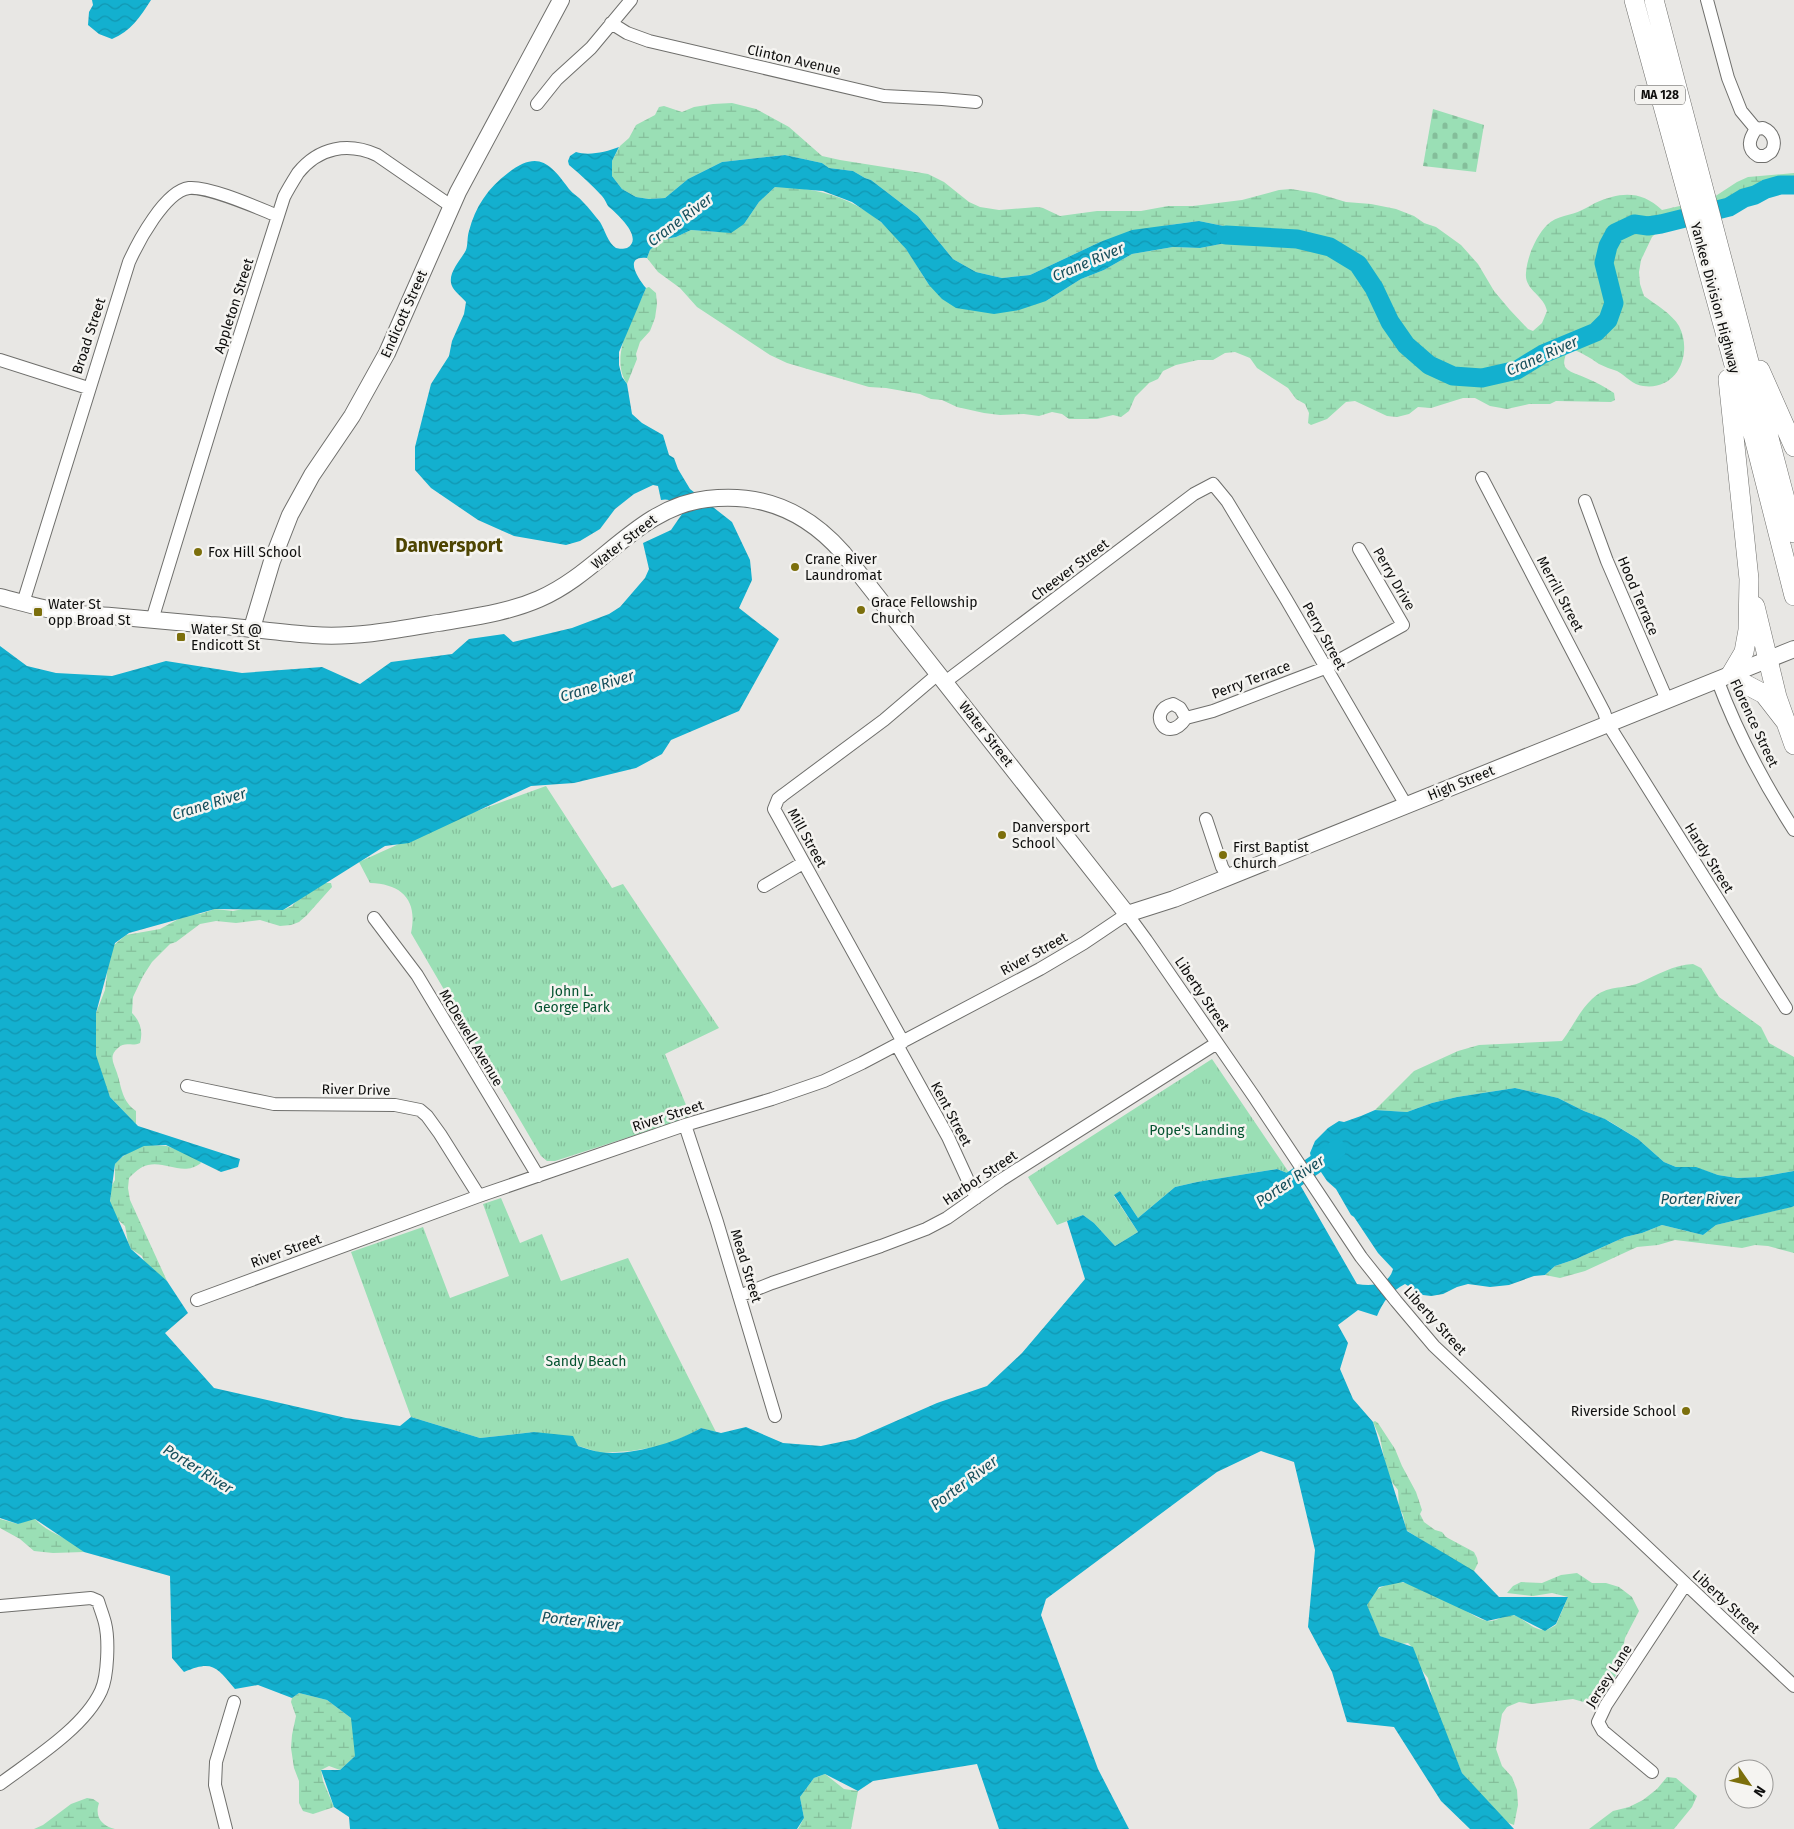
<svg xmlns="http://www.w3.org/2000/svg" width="1794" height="1829" viewBox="0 0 1794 1829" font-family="'Fira Sans',sans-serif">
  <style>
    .wetland { fill: url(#wetland-marsh) }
    .cemetery { fill: url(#cemetery-stones) }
    .park { fill: url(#park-tufts) }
    .water { fill: url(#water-waves) }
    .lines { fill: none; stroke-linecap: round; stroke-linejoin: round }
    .river { stroke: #13b0cf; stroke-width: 19 }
    .minor-casing { stroke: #6f6f6c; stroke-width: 14 }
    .major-casing { stroke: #6f6f6c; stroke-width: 18 }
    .highway-casing { stroke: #6f6f6c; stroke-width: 20 }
    .minor { stroke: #fff; stroke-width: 12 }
    .major { stroke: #fff; stroke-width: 16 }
    .highway { stroke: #fff; stroke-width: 19 }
    .poi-dot { fill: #7c6f0c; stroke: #f5f4f1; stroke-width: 2 }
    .labels { text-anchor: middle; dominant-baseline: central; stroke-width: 5; stroke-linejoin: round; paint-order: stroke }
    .shield { fill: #f5f4f1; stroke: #535351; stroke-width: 1 }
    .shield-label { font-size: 12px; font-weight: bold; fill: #0e0e0d }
    .street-label { font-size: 14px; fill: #0e0e0d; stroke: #f5f4f1 }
    .poi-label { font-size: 14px; fill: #0e0e0d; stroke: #f5f4f1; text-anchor: start }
    .park-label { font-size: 14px; fill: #045330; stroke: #f5f4f1 }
    .water-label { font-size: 15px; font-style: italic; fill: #164e5b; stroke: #f5f4f1 }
    .district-label { font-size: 19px; font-weight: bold; fill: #4e4502; stroke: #f5f4f1 }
  </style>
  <defs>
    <pattern id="wetland-marsh" width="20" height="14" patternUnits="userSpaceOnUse" patternTransform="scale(1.25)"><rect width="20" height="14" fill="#9adfb5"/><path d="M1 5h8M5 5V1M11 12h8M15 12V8" fill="none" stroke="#84be9a"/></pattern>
    <pattern id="cemetery-stones" width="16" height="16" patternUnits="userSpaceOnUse" patternTransform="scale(1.25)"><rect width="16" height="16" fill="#9adfb5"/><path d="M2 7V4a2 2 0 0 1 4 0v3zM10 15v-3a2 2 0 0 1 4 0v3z" fill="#84be9a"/></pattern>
    <pattern id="park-tufts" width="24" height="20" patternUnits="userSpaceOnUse" patternTransform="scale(1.25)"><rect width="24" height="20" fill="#9adfb5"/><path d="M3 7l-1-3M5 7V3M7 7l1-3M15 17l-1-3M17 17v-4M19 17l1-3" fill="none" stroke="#84be9a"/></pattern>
    <pattern id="water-waves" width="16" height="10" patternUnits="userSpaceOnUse" patternTransform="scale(1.25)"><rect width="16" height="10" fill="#13b0cf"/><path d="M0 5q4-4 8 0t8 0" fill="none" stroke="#1196b1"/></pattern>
  </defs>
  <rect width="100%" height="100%" fill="#e8e7e4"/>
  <path class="wetland" d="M732 103 756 109 789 127 822 156 840 160 928 174 944 182 969 202 980 207 999 210 1037 207 1043 208 1060 216 1097 211H1141L1168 206H1193L1242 200 1279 190 1291 189 1316 193 1346 202 1371 204 1396 209 1414 216 1424 223 1436 227 1461 245 1478 264 1494 291 1510 310 1528 329 1533 331 1542 323 1547 311C1544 295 1524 290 1526 273 1527 257 1536 236 1547 225 1557 215 1571 216 1582 210 1587 208 1591 205 1595 203 1620 192 1641 190 1662 210L1711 199 1737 182 1748 177 1794 173V189L1760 196 1748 200 1744 205 1733 211 1708 214 1691 221 1672 222 1661 228 1652 237 1641 260 1639 272 1640 284 1644 296C1655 304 1672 314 1679 326 1693 353 1678 391 1643 386 1633 385 1626 376 1617 371 1611 369 1605 367 1599 364 1589 357 1581 352 1569 348 1557 371 1569 370 1586 378 1596 382 1605 387 1614 393L1615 400 1611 402 1556 401 1550 404H1529L1507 409 1490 406 1475 398H1463L1431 408 1418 407 1409 414 1397 417 1387 416 1355 401 1346 402 1327 419 1311 425 1308 423 1309 413 1305 404 1296 399 1288 388 1257 368 1250 358 1235 352 1225 353 1213 360H1198L1176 365 1163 371 1158 379 1149 383 1135 397 1129 411 1121 417 1113 415 1097 419H1069L1062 414 1052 412 1039 416 1024 414 1000 415 984 413 957 407 942 400 931 399 920 394 886 388 869 387 787 363 770 355 697 307 680 288 658 272 647 258 650 250 661 240 676 237 691 230 717 232 744 224 759 202 775 187C829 187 873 205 906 249 914 260 921 273 929 285L1046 301 1081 279 1104 270 1132 254 1173 247 1200 248 1226 243 1239 244 1253 232 1199 221 1169 225 1100 242 1030 275 1002 278 976 272 953 259 918 216 871 180 865 178 853 171 829 168 822 163 785 155 722 162 688 179 665 198 649 199 636 197 622 189 612 176V161L620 146 629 138 636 125 655 115 659 107 664 106 682 112 694 107 713 104Z
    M649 287 656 293 657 304 655 318 650 331 640 342 636 354 637 359 627 384C608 355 635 316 646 288Z
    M323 883H331L332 887 307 915 299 922 291 925 280 926 260 920 236 923 216 921 200 924 176 942 170 944 152 962 143 976 133 997 132 1013C141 1022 143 1032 140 1043 132 1047 125 1041 118 1048 108 1056 114 1064 117 1073 122 1089 122 1101 136 1111V1124L110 1097 97 1063 95 1051 96 1013 105 990 109 957 113 946 126 935 160 929 186 915 200 914 215 909 233 911 243 909 283 910 292 906 304 893Z
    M1693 964 1701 968 1719 997 1761 1027 1769 1043 1794 1057V1171L1760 1177 1737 1178 1718 1175 1694 1167H1676L1664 1162 1638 1139 1609 1121 1584 1111 1558 1098 1515 1088 1457 1097 1432 1103 1407 1112 1375 1110 1414 1071 1458 1051 1479 1045 1562 1041C1572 1028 1580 1010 1592 999 1608 984 1622 990 1639 983 1657 975 1673 965 1693 964Z
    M146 1145 167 1146 198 1158 201 1163C183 1177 167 1161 148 1165 141 1166 134 1173 129 1178L128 1188 130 1200 167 1281 147 1268 142 1256 131 1249 128 1242 125 1226 117 1219 110 1205 111 1187 115 1180V1164C123 1155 134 1149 146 1145Z
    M1794 1206V1253L1768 1246 1755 1245 1742 1248 1675 1240 1658 1245 1637 1247 1585 1271 1560 1278 1545 1275 1555 1266 1576 1259 1625 1237 1642 1233 1662 1225 1703 1235 1716 1225Z
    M1375 1421 1378 1423 1395 1449 1402 1466 1416 1492 1422 1510 1420 1514 1424 1522 1435 1530 1442 1532 1446 1537 1474 1552 1477 1558 1478 1563 1474 1571H1470L1406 1530 1403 1515 1399 1507 1398 1490 1388 1477 1380 1438 1373 1422Z
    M0 1519 18 1524 30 1519H35C49 1535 71 1537 84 1552L53 1553 34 1551 20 1539 0 1528Z
    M1577 1573 1592 1583H1606L1619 1587 1632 1597 1639 1611 1625 1638 1620 1664 1616 1675 1606 1693 1599 1699 1587 1703 1573 1699 1532 1704 1519 1702 1507 1707 1502 1714 1496 1749 1502 1766 1512 1777 1517 1790 1518 1805 1514 1825 1501 1820 1462 1773 1434 1706 1428 1678 1417 1664 1413 1648 1408 1643 1401 1644 1380 1636 1366 1605C1369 1595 1377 1588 1387 1585 1391 1584 1395 1582 1398 1582 1410 1582 1436 1592 1446 1598 1459 1605 1472 1617 1487 1621 1497 1623 1506 1612 1516 1616 1527 1621 1534 1631 1547 1630L1556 1625 1568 1597 1552 1593 1533 1596 1507 1593 1513 1586 1521 1582 1542 1583 1561 1575Z
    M299 1693 327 1700 351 1718 356 1727 355 1756 340 1770 329 1766 321 1770 323 1781 334 1807 313 1814 303 1811 299 1803V1781L294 1768 291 1748 292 1735 296 1716 291 1702 292 1698Z
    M825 1774 844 1789 858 1791 851 1829H798L804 1818 800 1797 814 1778Z
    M1667 1777 1676 1778 1697 1796 1692 1807 1674 1829H1589L1613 1811 1629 1807 1643 1800 1657 1789Z
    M87 1798 93 1799 99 1803C94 1818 103 1826 115 1829H34L43 1825 71 1804Z"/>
  <path class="cemetery" d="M1433 109 1484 125 1476 172 1423 166Z"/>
  <path class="park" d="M546 786 612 888 623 884 719 1028 665 1054 691 1117 555 1161H547L541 1156 411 933C418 900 402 884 370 883L359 862 452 820Z
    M1212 1059 1290 1174 1277 1169 1197 1182 1175 1187 1138 1218 1120 1191 1114 1196 1138 1232 1115 1246 1094 1223 1083 1215 1057 1225 1028 1177Z
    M501 1198 520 1243 542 1234 561 1281 628 1258 716 1432 701 1428 691 1434 661 1446 631 1451 601 1453 534 1432 480 1438 411 1417 351 1252 423 1227 450 1298 509 1276 483 1204Z"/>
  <path class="water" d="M92 0H151C140 17 131 31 112 39L99 34 88 25 89 12 93 5Z
    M619 147 612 161V176L622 189 636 197 649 199 665 198 688 179 722 162 785 155 822 163 829 168 853 171 865 178 871 180 918 216 953 259 976 272 1002 278 1030 275 1100 242 1132 230 1199 221 1253 232 1247 242 1239 244 1226 243 1200 248 1173 247 1132 254 1104 270 1081 279 1046 301 1019 310 994 314 956 308 942 299 929 285 906 249 881 222 852 202 823 191 775 187 759 202 744 224 731 233 691 230 676 237 661 240 650 250 647 258C622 255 639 280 646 288L619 352V365L622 377 627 384 632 414 642 423 663 435 669 455 674 458 678 469 690 489 732 522 750 560 752 580 739 608 779 639 739 711 671 740 662 754 636 768 574 783 531 786 409 843 385 846 283 910 215 909 129 933 115 943 96 1013V1055L110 1097 138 1126 240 1159 238 1167 221 1172 166 1145 144 1146 123 1156 115 1164 110 1201 131 1249 167 1281 188 1313 165 1333 214 1388 346 1418 400 1426 411 1417 480 1438 534 1432 573 1436 578 1446C585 1448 593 1451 600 1452 628 1457 678 1442 701 1428L721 1433 746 1427 783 1443 821 1446 855 1439 937 1403 987 1386 1022 1353 1085 1279 1067 1221 1083 1215 1094 1223 1115 1246 1138 1232 1114 1195 1120 1191 1138 1218 1175 1187 1197 1182 1277 1169 1295 1176 1357 1284C1371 1286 1389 1286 1393 1269L1378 1253 1354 1217 1351 1215 1336 1189 1327 1181 1311 1157 1310 1153 1315 1141 1328 1128 1339 1121 1344 1122 1361 1116 1375 1110 1407 1112 1432 1103 1457 1097 1515 1088 1558 1098 1584 1111 1605 1119 1638 1139 1664 1162 1676 1167H1696L1718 1175 1737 1178 1760 1177 1794 1171V1206L1792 1207 1716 1225 1703 1235 1662 1225 1642 1233 1625 1237 1576 1259 1555 1266 1545 1275 1534 1276 1509 1285 1490 1287 1468 1284 1457 1287 1443 1294 1431 1296 1423 1295 1405 1284C1390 1292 1384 1300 1377 1316L1358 1310 1338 1325 1348 1343 1340 1369 1353 1399 1373 1422 1407 1531 1474 1571 1499 1597H1568L1556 1624 1545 1631 1514 1615 1487 1621 1403 1582 1379 1587 1367 1605 1380 1636 1413 1647 1462 1773 1514 1829H1470L1441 1801 1394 1727 1347 1722 1332 1672 1308 1627 1315 1550 1294 1462 1261 1451 1217 1472 1046 1599 1041 1615 1098 1769 1129 1829H999L977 1764 873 1781 858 1791 825 1774 814 1778 800 1797 804 1818 797 1829H350L349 1817 334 1807 321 1770H340L355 1756 351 1718 327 1700 299 1693 292 1698 258 1685 235 1689C216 1666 212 1660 184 1672L172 1658 170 1576 84 1552 35 1519 18 1524 0 1518V646L27 666 56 673 112 676 166 661 242 673 322 667 360 684 391 662 452 654 469 639 504 634 513 642 572 628 609 614 620 607 645 578 649 569 643 543 671 530 682 514C676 506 672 497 661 500L658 486 653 485 634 494 615 509 600 529 580 541 566 545 514 536 478 520 431 488 415 470V447L431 384 449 356 452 341 464 314 466 302C462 297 456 293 453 288 445 275 461 260 466 250 468 245 467 237 469 231 475 207 488 188 508 173 538 150 550 163 569 189 573 194 579 197 583 202 589 208 595 216 600 222 605 230 608 243 616 248 619 249 624 249 627 248 645 238 616 213 608 206 606 203 605 199 602 196 592 185 581 175 569 165L568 161 570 156 576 152C589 156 606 152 619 147Z"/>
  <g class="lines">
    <path class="river" d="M1226 235 1297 239 1330 247 1358 264 1374 288 1390 322 1406 345 1429 365 1453 376 1482 378 1517 370 1543 354 1596 332 1608 320 1614 303 1604 263 1608 246 1615 233 1634 224 1648 226 1661 224 1729 207 1744 198 1755 195 1766 189 1780 185H1794
      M1276 1192 1337 1149"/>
    <g class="minor-casing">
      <path id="minor" d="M1707 0 1728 78 1741 111 1756 129
        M611 23 627 33 649 41 884 96 942 99 976 102
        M537 104 557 79 591 48 631 0
        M1763 128C1773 132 1777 143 1771 152L1765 156H1758C1746 149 1749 139 1756 129Z
        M0 360 88 388
        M1482 478 1604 712 1608 724 1786 1008
        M1585 501 1607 561 1667 700
        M23 603 129 262C138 242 165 191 189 188 209 186 258 208 278 216
        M152 620 223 388 284 197C288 189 293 181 298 173 319 147 348 142 377 155L451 206
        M1717 679C1736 730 1765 785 1794 830
        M945 682 1194 494 1213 484 1227 501 1286 599 1406 805
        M1173 704 1180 708 1186 718C1166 747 1146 710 1173 704Z
        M1186 718 1213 711 1325 668 1403 625 1359 549
        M1206 819 1222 867 1228 877
        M764 886 803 863
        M374 918 417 975 538 1176
        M903 1042 774 809 778 799 783 795 884 720 938 674
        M897 1045 948 1137 976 1198
        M187 1086 274 1104 395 1105 420 1110 427 1116 440 1134 479 1196
        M685 1125 717 1222 775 1416
        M739 1296 772 1283 881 1246 926 1229 947 1218 1001 1180 1217 1043
        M197 1300 479 1196 685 1125 772 1099 824 1081 862 1063 1040 969 1084 943 1127 914 1146 940 1255 1098 1361 1257 1396 1301 1434 1346 1794 1686
        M0 1606 91 1598 98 1601C100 1608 103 1615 105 1623 109 1639 108 1676 101 1691 84 1728 32 1760 0 1784
        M1652 1772 1603 1731 1598 1722 1606 1705 1685 1585
        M226 1829 215 1785 216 1762 234 1702"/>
    </g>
    <g class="major-casing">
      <path id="major" d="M0 597C20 602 41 608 61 612 78 615 95 615 111 616 144 619 177 622 210 625 244 627 278 633 313 635 355 638 397 630 438 623 472 617 507 613 539 599 600 573 638 507 707 499 763 492 807 512 843 553L1127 914 1174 899 1794 649
        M252 628 272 561 290 515 312 475 352 416 387 353 458 192 561 0"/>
    </g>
    <g class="highway-casing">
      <path id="highway" d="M1634 0 1754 438 1794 596
        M1654 0 1794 533
        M1760 370 1794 447
        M1728 379 1749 579 1748 630 1744 652 1731 674 1745 684 1764 694 1785 721
        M1755 606 1777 697 1794 745"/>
    </g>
    <use href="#minor" class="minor"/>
    <use href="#major" class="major"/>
    <use href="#highway" class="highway"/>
  </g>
  <g class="poi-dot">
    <circle cx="198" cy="552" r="5"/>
    <circle cx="795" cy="567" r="5"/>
    <circle cx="861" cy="610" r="5"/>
    <rect x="33" y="607" width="10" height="10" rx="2.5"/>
    <rect x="176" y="632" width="10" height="10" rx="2.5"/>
    <circle cx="1002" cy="835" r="5"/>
    <circle cx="1223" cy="855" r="5"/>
    <circle cx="1686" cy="1411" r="5"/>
  </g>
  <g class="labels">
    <rect class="shield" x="1635" y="85.5" width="50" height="19" rx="4"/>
    <g class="shield-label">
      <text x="1660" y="95">MA 128</text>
    </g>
    <g class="street-label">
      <text transform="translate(794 60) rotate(13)">Clinton Avenue</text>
      <text transform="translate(1715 298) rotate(75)">Yankee Division Highway</text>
      <text transform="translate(234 306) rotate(-72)">Appleton Street</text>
      <text transform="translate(404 314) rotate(-66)">Endicott Street</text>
      <text transform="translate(89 336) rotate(-72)">Broad Street</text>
      <text transform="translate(624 542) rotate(-38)">Water Street</text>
      <text transform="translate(1070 570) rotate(-37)">Cheever Street</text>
      <text transform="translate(1394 579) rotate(60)">Perry Drive</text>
      <text transform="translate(1560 594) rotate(62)">Merrill Street</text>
      <text transform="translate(1638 596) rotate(67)">Hood Terrace</text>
      <text transform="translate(1324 636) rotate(61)">Perry Street</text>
      <text transform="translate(1251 680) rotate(-21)">Perry Terrace</text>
      <text transform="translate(1754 723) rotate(65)">Florence Street</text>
      <text transform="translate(986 734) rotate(52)">Water Street</text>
      <text transform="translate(1461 783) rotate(-22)">High Street</text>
      <text transform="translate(807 838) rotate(61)">Mill Street</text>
      <text transform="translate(1709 858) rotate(58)">Hardy Street</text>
      <text transform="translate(1034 954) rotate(-29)">River Street</text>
      <text transform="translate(1202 994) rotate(56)">Liberty Street</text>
      <text transform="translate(471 1038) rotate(59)">McDewell Avenue</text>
      <text transform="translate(356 1090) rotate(1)">River Drive</text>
      <text transform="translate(951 1114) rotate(62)">Kent Street</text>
      <text transform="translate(668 1116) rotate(-18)">River Street</text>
      <text transform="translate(980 1178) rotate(-34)">Harbor Street</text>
      <text transform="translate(286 1251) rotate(-20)">River Street</text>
      <text transform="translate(746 1266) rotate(73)">Mead Street</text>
      <text transform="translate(1435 1321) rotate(48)">Liberty Street</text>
      <text transform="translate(1726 1602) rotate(43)">Liberty Street</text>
      <text transform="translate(1609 1676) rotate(-57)">Jersey Lane</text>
    </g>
    <g class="poi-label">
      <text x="208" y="552">Fox Hill School</text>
      <text x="805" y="559">Crane River<tspan x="805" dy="16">Laundromat</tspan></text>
      <text x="871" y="602">Grace Fellowship<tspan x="871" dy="16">Church</tspan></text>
      <text x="48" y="604">Water St<tspan x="48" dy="16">opp Broad St</tspan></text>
      <text x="191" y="629">Water St @<tspan x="191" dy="16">Endicott St</tspan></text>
      <text x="1012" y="827">Danversport<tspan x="1012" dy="16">School</tspan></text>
      <text x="1233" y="847">First Baptist<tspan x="1233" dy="16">Church</tspan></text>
      <text x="1676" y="1411" text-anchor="end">Riverside School</text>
    </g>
    <g class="park-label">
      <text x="572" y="991">John L.<tspan x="572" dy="16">George Park</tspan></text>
      <text x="1197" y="1130">Pope's Landing</text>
      <text x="586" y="1361">Sandy Beach</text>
    </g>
    <g class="water-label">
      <text transform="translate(680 220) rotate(-37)">Crane River</text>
      <text transform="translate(1088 262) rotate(-23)">Crane River</text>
      <text transform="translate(1542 356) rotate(-24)">Crane River</text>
      <text transform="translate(597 686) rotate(-17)">Crane River</text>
      <text transform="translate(209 804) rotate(-17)">Crane River</text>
      <text transform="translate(1290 1181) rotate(-34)">Porter River</text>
      <text x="1700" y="1199">Porter River</text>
      <text transform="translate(198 1469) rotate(32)">Porter River</text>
      <text transform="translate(964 1483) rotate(-37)">Porter River</text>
      <text transform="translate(581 1621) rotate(6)">Porter River</text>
    </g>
    <g class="district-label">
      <text x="449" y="545">Danversport</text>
    </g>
  </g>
  <g transform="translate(1749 1784) rotate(124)"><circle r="24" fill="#f5f4f1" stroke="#999896"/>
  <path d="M0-4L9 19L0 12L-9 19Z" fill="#7c6f0c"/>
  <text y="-8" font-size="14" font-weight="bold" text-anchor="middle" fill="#0e0e0d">N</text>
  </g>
</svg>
